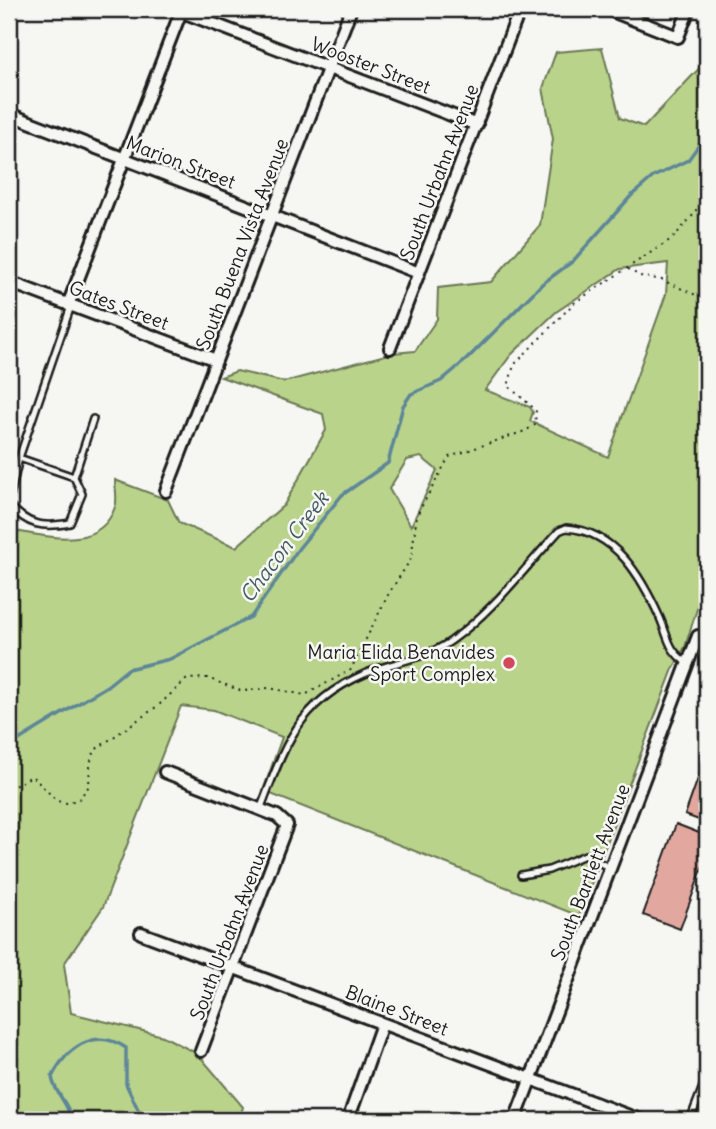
<svg xmlns="http://www.w3.org/2000/svg" width="716" height="1129" viewBox="0 0 716 1129" font-family="Delius,sans-serif">
  <style>
    .green { fill: #b9d38b; stroke: #6a7854; stroke-width: 2; fill-rule: evenodd }
    .lines { fill: none; stroke-linecap: round; stroke-linejoin: round }
    .stream { stroke: #5d8698; stroke-width: 3.5 }
    .building { fill: #e2a89f; stroke: #1c1c1c; stroke-width: 2 }
    .lane-casing { stroke: #1c1c1c; stroke-width: 10 }
    .street-casing { stroke: #1c1c1c; stroke-width: 16 }
    .path { stroke: #1c1c1c; stroke-width: 2; stroke-dasharray: 2 5; stroke-linecap: butt }
    .lane { stroke: #f6f6f2; stroke-width: 5 }
    .street { stroke: #f6f6f2; stroke-width: 10 }
    .poi-dot { fill: #d1495b; stroke: #f6f6f2; stroke-width: 2.5 }
    .labels { text-anchor: middle; dominant-baseline: central; stroke-width: 5; stroke-linejoin: round; paint-order: stroke }
    .street-label { font-size: 19px; fill: #1c1c1c; stroke: #f6f6f2 }
    .poi-label { font-size: 19px; fill: #1c1c1c; stroke: #f6f6f2; text-anchor: end }
    .water-label { font-size: 21px; font-style: italic; fill: #425a64; stroke: #f6f6f2 }
  </style>
  <rect width="100%" height="100%" fill="#f6f6f2"/>
  <filter id="ink" filterUnits="userSpaceOnUse"><feTurbulence type="fractalNoise" baseFrequency=".0143" numOctaves="2"/><feDisplacementMap in="SourceGraphic" scale="14" xChannelSelector="R" yChannelSelector="G"/><feConvolveMatrix kernelMatrix="1 2 1 2 8 2 1 2 1" color-interpolation-filters="sRGB"/></filter>
  <g filter="url(#ink)">
    <path class="green" d="M602 48 620 118 644 127 707 60V577L685 647 673 669 579 916 263 791 282 737 214 710 181 706 103 907 64 964 71 1013 163 1036 198 1054 243 1107 239 1120H9V530C44 535 99 553 115 507 118 500 115 488 115 480L168 500 179 523 236 547 284 505 326 430 323 414 221 377 237 371 284 382 393 353 415 351 437 319 438 288 491 282 540 225 553 139 543 88 556 52ZM668 263 666 294 608 457 530 421 533 412 530 407 485 390 511 355 556 312 620 269ZM421 457 437 470 411 526 389 489 407 460Z"/>
    <g class="lines">
      <path class="stream" d="M9 746 107 686 128 669 170 659 251 617 299 548 342 495 388 463 403 406 411 394 441 381 467 359 542 284 573 261 631 196 653 177 688 160 707 134
        M71 1120C70 1104 54 1093 52 1077 67 1047 95 1027 126 1048V1084L143 1120"/>
    </g>
    <path class="building" d="M701 770 707 772V823L685 815Z
      M676 824 707 836V855L680 929 643 915Z"/>
    <g class="lines">
      <g class="lane-casing">
        <path id="lane" d="M74 477 93 419
          M9 502 19 458 71 306
          M9 504C27 526 43 528 70 523L82 494 74 477 19 458
          M260 810C287 740 300 697 377 669 401 661 430 656 451 641 492 612 525 568 559 531L566 528C616 531 642 578 660 618 669 639 668 650 687 663
          M521 875 549 870 585 855 610 868
          M690 1120 704 1084 707 1085"/>
      </g>
      <g class="street-casing">
        <path id="street" d="M175 9 477 125
          M607 9 678 37 689 9
          M9 18 13 9
          M9 114 419 273
          M9 282 216 360
          M68 305 182 9
          M390 348 520 9
          M166 491 351 9
          M165 772 277 816 287 825 201 1051
          M141 933 640 1120
          M348 1120 382 1024
          M515 1120 698 636"/>
      </g>
      <path class="path" d="M628 269 640 276 662 280 707 300
        M350 671 389 593 411 559 417 515 449 457 525 431 535 425 536 410 508 386 514 365 574 303 673 238 694 214 707 189
        M9 789 32 776 57 801 67 803 79 799 89 786 90 763 95 750 159 705 187 679 207 678 242 691 269 688 305 695 345 673"/>
      <use href="#lane" class="lane"/>
      <use href="#street" class="street"/>
    </g>
  </g>
  <circle class="poi-dot" cx="509" cy="663" r="7"/>
  <g class="labels">
    <g class="street-label">
      <text transform="translate(371 65) rotate(21)">Wooster Street</text>
      <text transform="translate(181 162) rotate(21)">Marion Street</text>
      <text transform="translate(439 172) rotate(-69)">South Urbahn Avenue</text>
      <text transform="translate(242 244) rotate(-69)">South Buena Vista Avenue</text>
      <text transform="translate(119 305) rotate(21)">Gates Street</text>
      <text transform="translate(590 872) rotate(-69)">South Bartlett Avenue</text>
      <text transform="translate(229 932) rotate(-69)">South Urbahn Avenue</text>
      <text transform="translate(397 1010) rotate(21)">Blaine Street</text>
    </g>
    <g class="poi-label">
      <text x="495" y="652">Maria Elida Benavides<tspan x="495" dy="22">Sport Complex</tspan></text>
    </g>
    <g class="water-label">
      <text transform="translate(284 547) rotate(-53)">Chacon Creek</text>
    </g>
  </g>
  <rect width="716" height="1129" fill="none" stroke="#f6f6f2" stroke-width="35"/>
  <rect x="18" y="18" width="681" height="1094" fill="none" stroke="#1c1c1c" stroke-width="2.5" filter="url(#ink)"/>
</svg>
